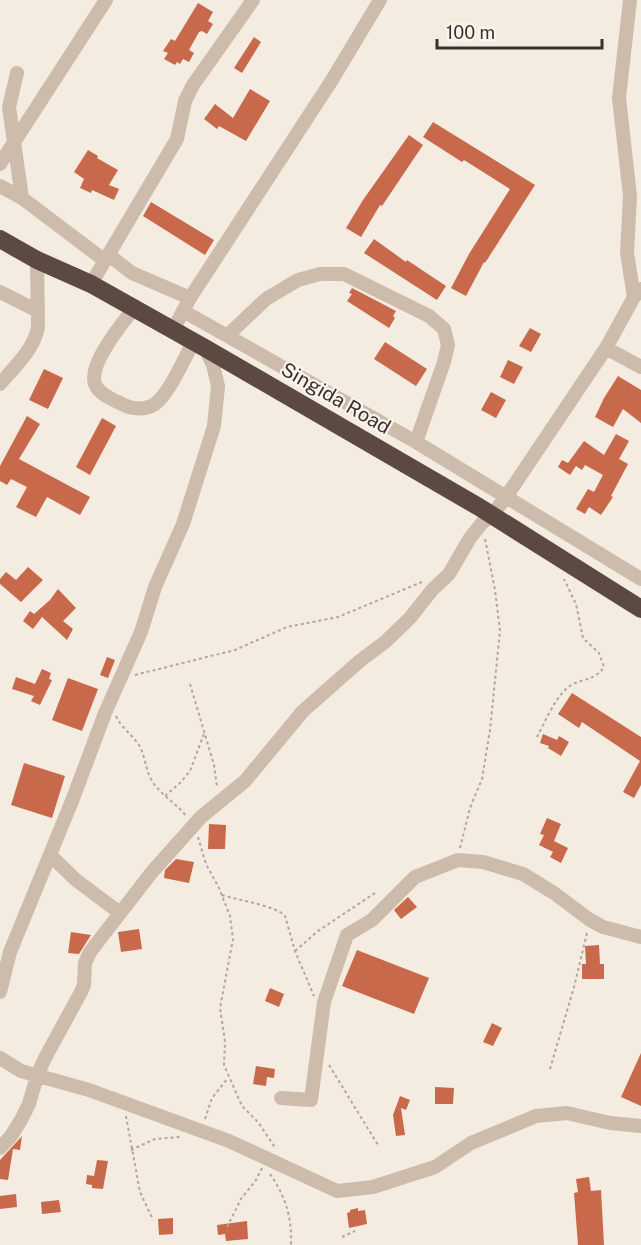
<svg xmlns="http://www.w3.org/2000/svg" width="641" height="1245" viewBox="0 0 641 1245" font-family="'Public Sans',sans-serif">
  <style>
    .building { fill: #c8694b }
    .lines { fill: none; stroke-linecap: round; stroke-linejoin: round }
    .path { stroke: #b9a596; stroke-width: 2; stroke-dasharray: 3 3; stroke-linecap: butt }
    .minor { stroke: #cdbbac; stroke-width: 14 }
    .highway { stroke: #5c4a42; stroke-width: 18 }
    .labels { text-anchor: middle; dominant-baseline: central; stroke-width: 4.5; stroke-linejoin: round; paint-order: stroke }
    .street-label { font-size: 20px; fill: #3b302b; stroke: #fbf5ee }
  </style>
  <rect width="100%" height="100%" fill="#f4ebe1"/>
  <path class="building" d="M198 3 213 12 208 21 213 24 207 34 202 31 199 32 189 50 194 53 189 62 183 59 180 64 177 62 175 65 164 59 168 53 163 51 171 39 175 41Z
    M254 37 261 42 242 73 234 68Z
    M250 89 270 101 246 141 219 126 217 129 204 119 215 104 233 118Z
    M433 122 535 185 485 263 484 262 466 296 451 288 469 254 510 189 464 160 462 162 423 137Z
    M409 135 423 145 382 206 380 205 361 237 346 228 363 200Z
    M88 150 98 156 97 158 118 170 109 185 119 189 114 200 92 190 91 193 80 188 84 179 74 172Z
    M151 202 214 240 205 255 143 216Z
    M374 239 406 262 407 260 446 286 437 300 364 253Z
    M352 288 396 311 393 316 395 318 389 328 347 301 352 294 349 293Z
    M530 328 541 334 531 352 519 346Z
    M385 342 427 369 416 386 374 359Z
    M508 360 523 367 514 384 500 377Z
    M44 369 63 378 48 409 29 400Z
    M618 376 641 390V423L623 409 613 427 595 417 604 398Z
    M491 392 506 400 496 418 481 410Z
    M27 416 40 424 19 459 90 497 80 515 47 497 36 517 16 507 27 487 11 479 7 485 0 481V466Z
    M102 418 116 426 90 475 76 467Z
    M616 434 629 441 619 459 628 464 611 496 613 497 601 515 589 507 585 514 576 509 588 489 594 492 603 475 585 465 582 470 576 466 570 475 558 467 562 460 568 463 584 441 604 455Z
    M28 567 43 580 21 602 0 584V579L6 572 16 580Z
    M58 589 76 608 63 621 73 629 67 640 42 617 33 629 23 621 30 611 34 614 50 600Z
    M107 657 115 660 108 678 100 675Z
    M42 669 51 673 49 679 52 680 40 705 31 701 34 696 12 689 16 677 35 684Z
    M68 678 98 689 82 731 52 720Z
    M572 693 641 737V785L634 798 623 792 640 761 582 722 579 728 558 714Z
    M543 734 557 740 559 736 569 742 561 756 548 748 549 746 540 743Z
    M24 763 65 776 52 818 11 805Z
    M547 818 561 824 554 841 568 848 561 863 550 857 553 852 539 845 544 835 540 834Z
    M209 824 226 825 225 849H208Z
    M176 859 194 862 189 883 164 878 165 870Z
    M408 897 417 907 401 919 394 910Z
    M139 929 142 949 121 952 118 932Z
    M71 932 91 935 79 954 68 953Z
    M599 945 600 964H604V979H582V964H586L585 946Z
    M357 950 429 978 414 1014 342 986Z
    M270 988 284 994 279 1007 265 1001Z
    M492 1023 502 1028 493 1046 483 1042Z
    M641 1053V1106L621 1097Z
    M256 1066 275 1069 274 1078 267 1077 266 1086 253 1084Z
    M435 1087 454 1088 453 1104H435Z
    M400 1096 410 1100 406 1110 401 1108 405 1135 396 1136 393 1115Z
    M22 1136 20 1150 13 1149 8 1180 0 1179V1160Z
    M97 1160 108 1161 103 1189 92 1188V1185L86 1184 87 1175 94 1176Z
    M589 1177 591 1191 601 1190 604 1245H578L574 1193 578 1192 576 1179Z
    M16 1194 17 1207 0 1209V1196Z
    M59 1200 61 1212 42 1214 41 1202Z
    M358 1208V1211L365 1210 367 1224 349 1228 347 1213 350 1212V1210Z
    M173 1218V1234L159 1235 158 1219Z
    M247 1221 248 1239 226 1241 225 1234 218 1235 217 1225Z"/>
  <g class="lines">
    <path class="path" d="M135 675 235 650 287 627 338 617 422 582
      M190 684 214 765 217 787
      M116 716C121 727 132 735 139 745 146 757 145 772 154 784 164 797 177 804 187 817
      M537 737C545 722 554 700 567 688 579 678 594 682 604 667L599 653 583 638 576 604 564 579
      M165 796 181 782 190 771 205 731
      M198 837 206 864 219 888 230 916 233 939 220 1008 225 1041 224 1065 242 1106 258 1122 276 1149
      M460 848 470 808 482 779 490 730 500 631 495 590 485 539
      M222 895C237 900 277 906 285 916L295 951 314 996
      M295 951 318 931 375 893
      M329 1065 378 1145
      M550 1069 574 987 587 933
      M126 1116 140 1192 153 1220
      M205 1119 212 1098 228 1078
      M131 1150 155 1139 180 1137
      M270 1174C286 1197 292 1218 291 1245
      M227 1227 241 1199 256 1180 262 1168
      M342 1237 355 1231"/>
    <path class="minor" d="M630 0 619 98 630 196 627 253 634 297
      M17 73 9 107 22 198
      M0 164 106 0
      M0 186 22 198 104 260
      M110 256 132 273 190 298
      M91 284 177 139 185 101 193 85 253 0
      M0 292 38 311
      M134 308C122 324 88 364 95 384 98 393 111 399 120 403 130 409 144 411 155 404 170 393 184 358 194 341
      M183 311 416 442 641 579
      M173 330 190 298 332 80 380 0
      M228 335 266 299 298 280 320 274H344L429 316 444 329 448 345 444 362 416 442
      M606 348 641 367
      M0 384C14 367 34 350 38 327L37 260
      M50 855 76 880 120 913
      M0 992 10 952 72 801 105 713 141 632 155 587 183 524 214 426 218 386 213 365 205 348
      M0 1058 21 1071 89 1090 229 1141 337 1191 373 1187 435 1167 471 1143 536 1116 567 1113 610 1123 641 1126
      M281 1098 311 1100 324 1002 347 935 372 920 415 877 458 860 483 862 523 874 554 893 590 920 603 927 641 937
      M0 1148 11 1136 21 1120 29 1104 37 1076 45 1058 81 992 84 985 85 963 90 952 152 872 201 817 245 781 303 711 361 660 385 642 410 618 432 590 449 574 470 538 482 523 492 515 506 497 606 348 634 297 641 289"/>
    <path class="highway" d="M0 239 37 260 91 284 205 348 479 507 641 609"/>
  </g>
  <g class="labels">
    <g class="street-label">
      <text transform="translate(336 398) rotate(30)">Singida Road</text>
    </g>
  </g>
  <path d="M437 39v9h165v-9" fill="none" stroke="#3b302b" stroke-width="3"/>
  <text x="446" y="39" font-size="18" fill="#3b302b" stroke="#fbf5ee" stroke-width="4.5" paint-order="stroke">100 m</text>
</svg>
